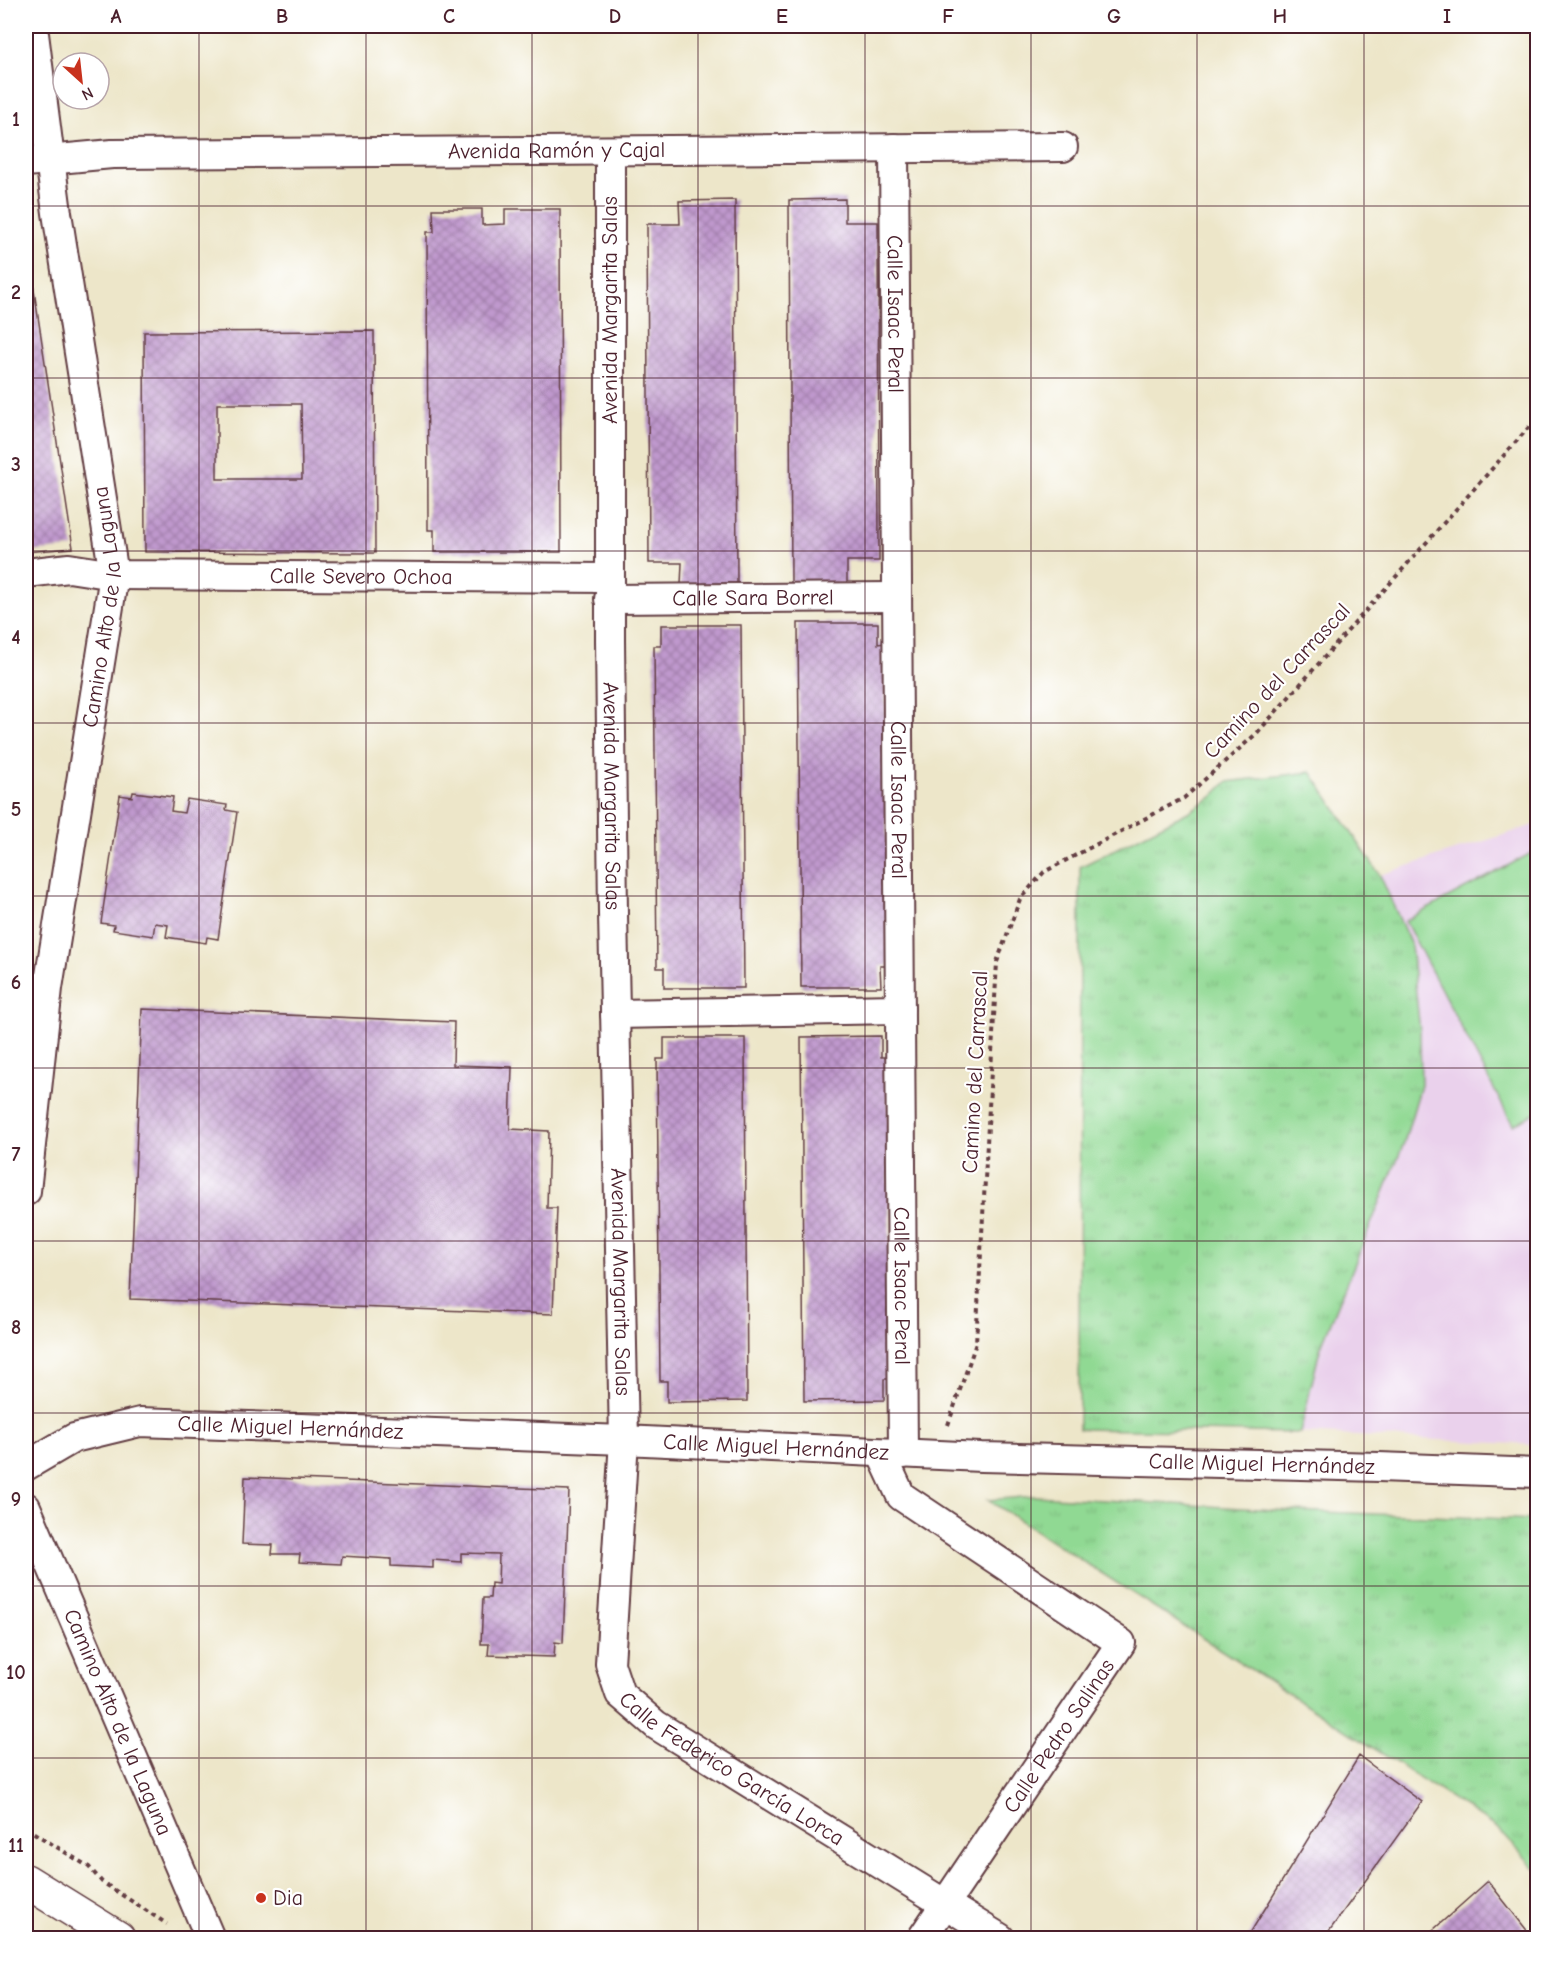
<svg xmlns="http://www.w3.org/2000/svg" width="1563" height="1964" viewBox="0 0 1563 1964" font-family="'Comic Neue',sans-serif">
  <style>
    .built { fill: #ead1ec }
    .grass { fill: url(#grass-tufts); stroke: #6d7c5f; stroke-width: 1.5 }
    .pitch { fill: #90d993; stroke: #6d7c5f; stroke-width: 1.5 }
    .building { fill: url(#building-cross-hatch); fill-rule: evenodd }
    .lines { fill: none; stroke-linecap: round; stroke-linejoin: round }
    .minor-casing { stroke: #623d43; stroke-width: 32 }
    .secondary-casing { stroke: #623d43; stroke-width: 36 }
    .path { stroke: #623d43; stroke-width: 4; stroke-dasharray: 4.5 4.5; stroke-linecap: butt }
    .minor { stroke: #fff; stroke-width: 28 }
    .secondary { stroke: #fff; stroke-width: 33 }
    .grid { fill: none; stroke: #4a1f2b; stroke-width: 1.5; stroke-opacity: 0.55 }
    .poi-dot { fill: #c8321e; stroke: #fff; stroke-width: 2 }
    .labels { text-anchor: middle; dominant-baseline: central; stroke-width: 4.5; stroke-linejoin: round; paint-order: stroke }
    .street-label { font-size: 22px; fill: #4a1f2b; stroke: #fff }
    .poi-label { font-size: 22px; fill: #4a1f2b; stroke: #fff; text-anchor: start }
    .neatline { fill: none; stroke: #4a1f2b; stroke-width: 2 }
    .grid-label { font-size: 20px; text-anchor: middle; font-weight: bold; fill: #4a1f2b }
  </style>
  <defs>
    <pattern id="grass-tufts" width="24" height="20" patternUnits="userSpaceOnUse" patternTransform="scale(1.5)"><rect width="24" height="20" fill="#90d993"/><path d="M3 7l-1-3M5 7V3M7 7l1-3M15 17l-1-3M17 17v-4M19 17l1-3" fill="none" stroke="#7eba7f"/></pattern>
    <pattern id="building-cross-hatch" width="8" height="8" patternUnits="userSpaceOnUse" patternTransform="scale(1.5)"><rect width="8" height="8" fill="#c099ce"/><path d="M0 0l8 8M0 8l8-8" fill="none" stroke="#9e7ca7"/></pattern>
  </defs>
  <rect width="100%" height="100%" fill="#fff"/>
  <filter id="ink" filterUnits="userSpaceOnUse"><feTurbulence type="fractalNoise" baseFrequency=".0167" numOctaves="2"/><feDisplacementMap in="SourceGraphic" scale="12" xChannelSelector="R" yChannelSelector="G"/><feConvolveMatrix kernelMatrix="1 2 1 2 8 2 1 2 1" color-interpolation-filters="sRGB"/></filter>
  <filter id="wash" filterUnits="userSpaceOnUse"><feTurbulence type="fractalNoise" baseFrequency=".008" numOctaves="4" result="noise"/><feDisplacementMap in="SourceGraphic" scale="24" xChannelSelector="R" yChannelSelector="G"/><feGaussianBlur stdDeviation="1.35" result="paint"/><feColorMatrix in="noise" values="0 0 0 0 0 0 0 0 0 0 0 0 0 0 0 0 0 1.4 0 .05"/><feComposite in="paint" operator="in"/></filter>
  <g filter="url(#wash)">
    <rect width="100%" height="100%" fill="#ede6c9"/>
    <path class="built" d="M1537 824V1445L1300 1433 1320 1349 1404 1143 1411 945 1380 875Z"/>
    <path class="grass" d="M1311 772 1380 875 1411 945 1420 1032 1421 1085 1404 1143 1320 1349 1300 1433 1079 1429 1080 867 1190 811 1212 797 1227 782Z
      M1035 1496 1292 1511 1537 1520V1870L1496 1827 988 1500Z"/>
    <path class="pitch" d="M1537 850V1112L1513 1125 1405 921Z"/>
    <g id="blocks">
      <path class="building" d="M845 199V222H878L879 561H847V584H791L789 200Z
        M735 200 737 585H681L682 563H649L647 224H680L679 201Z
        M433 209H482V225L505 224V209H560L561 552H434V530H428L427 232H434Z
        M26 237 73 548 26 552Z
        M374 331 375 553 145 552 144 332ZM217 404H301L302 479H217Z
        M798 623H878V644L885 643 888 966H880L881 987H801Z
        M661 625H741L744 988H664V968H657L654 646H661Z
        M133 792 173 797 171 811 184 813 187 799 227 805 226 810 237 812 218 939 207 937 206 943 166 937 168 925 155 923 153 936 113 930 114 925 101 923 120 795 132 797Z
        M142 1009 454 1022 453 1065 512 1067 510 1129 549 1131 547 1208H557L553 1314 130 1299Z
        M881 1036V1057H888L891 1379H884V1400L804 1401 801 1037Z
        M664 1038H745L747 1401 667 1402V1381H660L657 1059H664Z
        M245 1477 569 1490 563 1643 555 1642 554 1657 488 1655 489 1644H481L483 1598H490L491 1583 498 1584 499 1554 461 1553V1562L433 1560V1568L391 1566V1559L342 1556 341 1564 299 1562 300 1554H272L273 1545 242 1544Z
        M1359 1756 1422 1802 1327 1934 1335 1938H1247Z
        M1488 1881 1533 1938H1424Z"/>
    </g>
  </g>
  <g filter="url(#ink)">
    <use href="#blocks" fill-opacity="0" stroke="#623d43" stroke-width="1.5"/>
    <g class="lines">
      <g class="minor-casing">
        <g id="minor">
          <path id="s1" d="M894 148 903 1454"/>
          <path id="s2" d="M610 151V640L613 914 624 1440 610 1664 620 1694 656 1725 1000 1938"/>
          <path id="s3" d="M26 162 112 154 1063 147"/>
          <path id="s4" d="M26 573 69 568 114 575 609 578"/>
          <path id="s5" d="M609 599 896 597"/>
          <path d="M615 1014 900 1009"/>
          <path id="s6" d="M26 1191 48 988 114 575 57 213 33 26"/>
          <path d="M881 1453 901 1496 1121 1643 922 1938"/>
          <path id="s7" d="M26 1466 74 1438 140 1422 624 1440 981 1457 1379 1467 1538 1473"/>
          <path id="s8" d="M26 1507 210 1938"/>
        </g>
      </g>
      <g class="secondary-casing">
        <path id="secondary" d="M26 1881 118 1938"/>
      </g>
      <path class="path" d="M948 1425 976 1343 997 962 1020 899 1044 872 1184 798 1257 733 1538 417
        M26 1828 89 1867 102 1882 167 1924"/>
      <use href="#minor" class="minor"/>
      <use href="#secondary" class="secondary"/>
    </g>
  </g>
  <path class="grid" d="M199 26V1938M366 26V1938M532 26V1938M698 26V1938M865 26V1938M1031 26V1938M1197 26V1938M1364 26V1938M26 206H1538M26 378H1538M26 551H1538M26 723H1538M26 896H1538M26 1068H1538M26 1241H1538M26 1413H1538M26 1586H1538M26 1758H1538"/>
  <circle class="poi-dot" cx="261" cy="1898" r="6"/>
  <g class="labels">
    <g class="street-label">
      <text stroke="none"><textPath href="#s3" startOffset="531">Avenida Ramón y Cajal</textPath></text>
      <text transform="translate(610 310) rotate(-90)">Avenida Margarita Salas</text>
      <text stroke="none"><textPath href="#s1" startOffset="166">Calle Isaac Peral</textPath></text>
      <text stroke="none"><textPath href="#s4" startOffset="336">Calle Severo Ochoa</textPath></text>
      <text stroke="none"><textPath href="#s5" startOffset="144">Calle Sara Borrel</textPath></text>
      <text stroke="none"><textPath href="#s6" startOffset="590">Camino Alto de la Laguna</textPath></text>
      <text transform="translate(1277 681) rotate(-47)">Camino del Carrascal</text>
      <text stroke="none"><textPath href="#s2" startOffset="645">Avenida Margarita Salas</textPath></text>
      <text stroke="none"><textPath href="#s1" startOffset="652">Calle Isaac Peral</textPath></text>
      <text transform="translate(975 1072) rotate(-87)">Camino del Carrascal</text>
      <text stroke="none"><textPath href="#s2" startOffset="1131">Avenida Margarita Salas</textPath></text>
      <text stroke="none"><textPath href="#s1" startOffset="1138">Calle Isaac Peral</textPath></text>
      <text stroke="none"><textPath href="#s7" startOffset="274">Calle Miguel Hernández</textPath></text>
      <text stroke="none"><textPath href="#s7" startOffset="760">Calle Miguel Hernández</textPath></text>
      <text stroke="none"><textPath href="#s7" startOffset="1246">Calle Miguel Hernández</textPath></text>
      <text stroke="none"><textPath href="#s8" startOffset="234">Camino Alto de la Laguna</textPath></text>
      <text transform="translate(1059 1736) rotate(-56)">Calle Pedro Salinas</text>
      <text stroke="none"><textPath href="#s2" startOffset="1680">Calle Federico García Lorca</textPath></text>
    </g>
    <g class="poi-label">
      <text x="273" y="1898">Dia</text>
    </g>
  </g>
  <rect width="1563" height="1964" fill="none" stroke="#fff" stroke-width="66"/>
  <g transform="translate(81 81) rotate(153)"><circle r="28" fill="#ffffff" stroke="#b7a5aa" stroke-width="1.5"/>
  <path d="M0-4.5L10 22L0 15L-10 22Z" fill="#c8321e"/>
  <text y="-9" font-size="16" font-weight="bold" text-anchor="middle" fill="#4a1f2b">N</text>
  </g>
  <rect x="33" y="33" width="1497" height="1898" class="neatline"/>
  <g class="grid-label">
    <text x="116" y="23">A</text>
    <text x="282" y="23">B</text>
    <text x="449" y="23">C</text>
    <text x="615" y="23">D</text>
    <text x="782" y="23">E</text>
    <text x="948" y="23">F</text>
    <text x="1114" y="23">G</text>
    <text x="1280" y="23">H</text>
    <text x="1447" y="23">I</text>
    <text x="16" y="126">1</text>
    <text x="16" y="299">2</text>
    <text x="16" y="471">3</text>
    <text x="16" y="644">4</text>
    <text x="16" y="816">5</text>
    <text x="16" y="989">6</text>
    <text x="16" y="1161">7</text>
    <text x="16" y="1334">8</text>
    <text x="16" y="1506">9</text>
    <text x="16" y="1679">10</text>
    <text x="16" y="1852">11</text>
  </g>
</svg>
